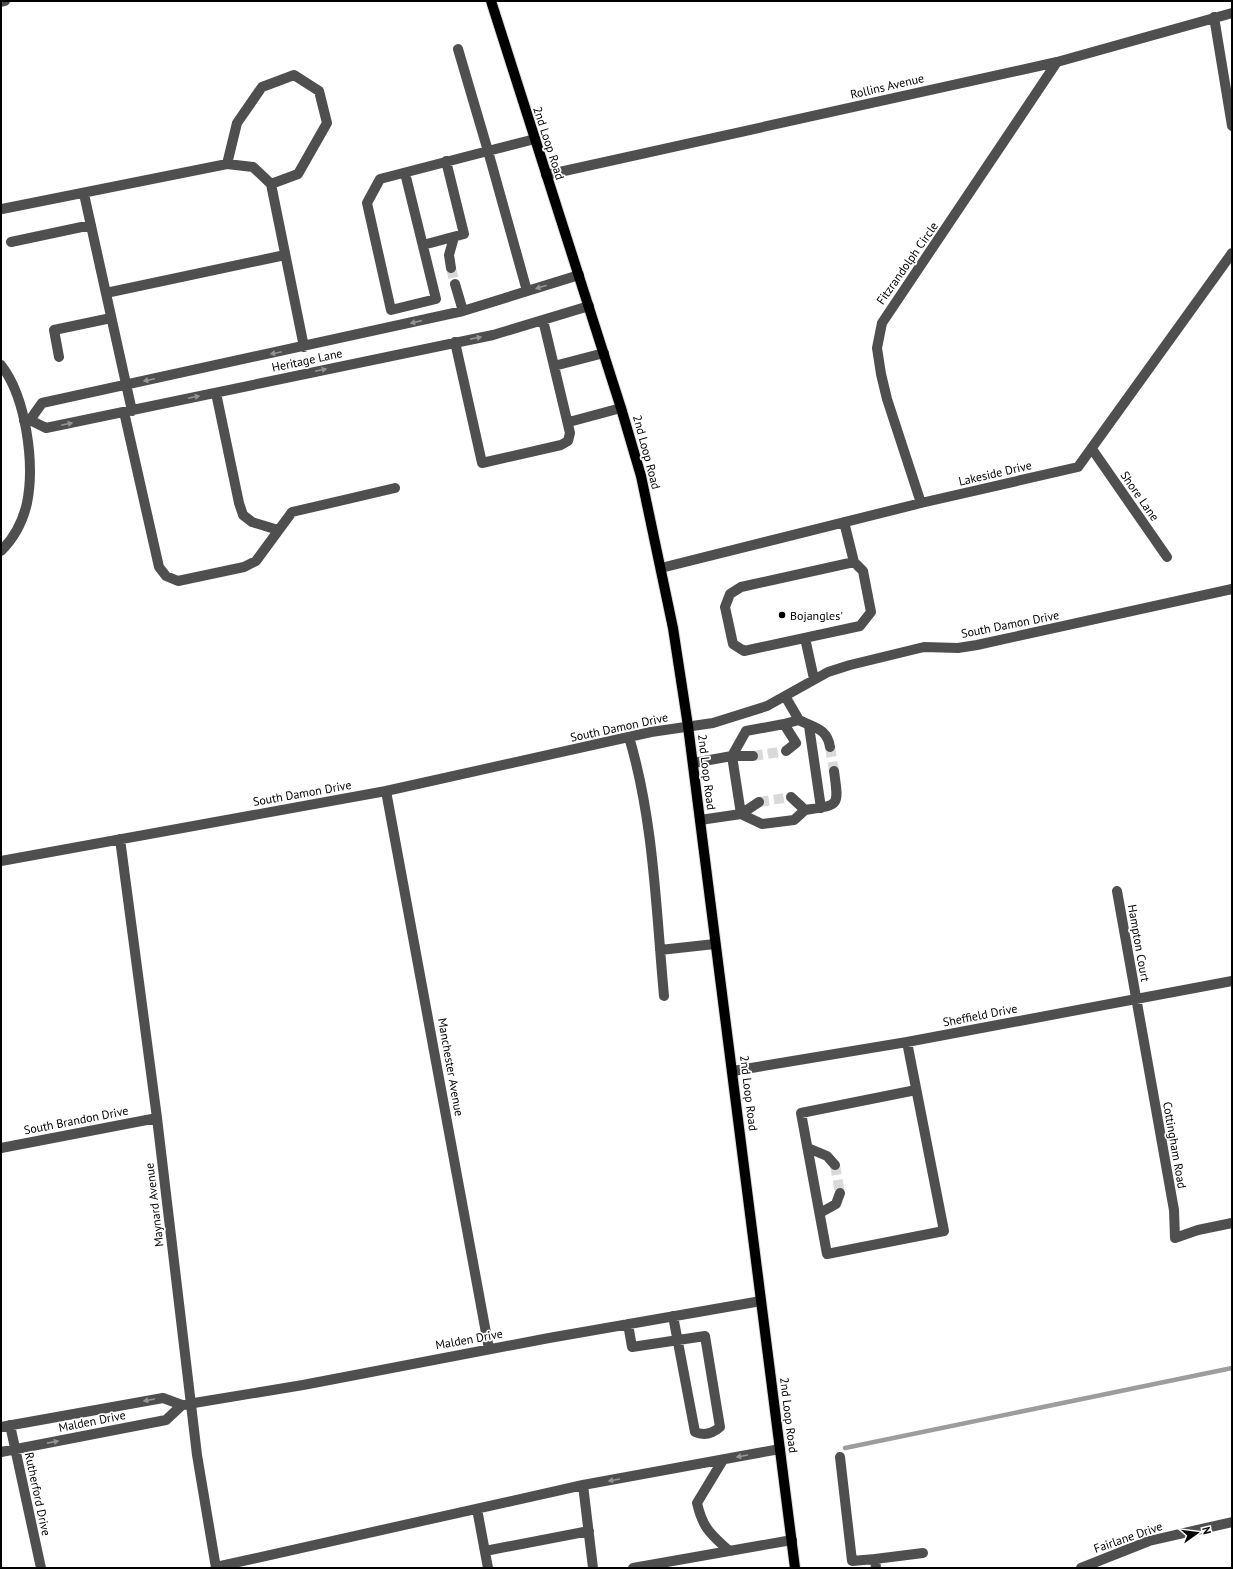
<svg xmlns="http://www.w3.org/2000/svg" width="1233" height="1569" viewBox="0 0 1233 1569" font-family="'PT Sans',sans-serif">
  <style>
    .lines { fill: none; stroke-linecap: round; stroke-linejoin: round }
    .stream { stroke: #9d9d9d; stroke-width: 4.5 }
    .minor-tunnel { stroke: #d9d9d9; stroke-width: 10; stroke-dasharray: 10 5; stroke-linecap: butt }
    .major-casing { stroke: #dbdbdb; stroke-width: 12 }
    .minor { stroke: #4f4f4f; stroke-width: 10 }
    .major { stroke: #000; stroke-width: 10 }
    .oneway { fill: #959595 }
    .poi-dot { fill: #000; stroke: #fff; stroke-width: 1.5 }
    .labels { text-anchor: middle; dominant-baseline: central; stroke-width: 3.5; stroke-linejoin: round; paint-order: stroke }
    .street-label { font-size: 12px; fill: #000; stroke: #fff }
    .poi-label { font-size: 12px; fill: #000; stroke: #fff; text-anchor: start }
  </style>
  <rect width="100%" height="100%" fill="#fff"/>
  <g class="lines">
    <path class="stream" d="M845 1448 1232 1368"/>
    <path class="minor-tunnel" d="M451 268 455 284
      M830 747 834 771
      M753 756 786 751
      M759 802 791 797
      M835 1165 840 1193"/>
    <g class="major-casing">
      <path id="major" d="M491 1 621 408 641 476 673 628 688 726 795 1568"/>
    </g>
    <path class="minor" d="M1 2 5 1
      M1214 17 1232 126
      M458 49 488 151 535 139
      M227 164 237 123 262 87 294 75 319 91 327 123 298 174 271 184
      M405 173 436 299 391 310 367 203 380 179 488 151 527 291
      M546 175 1057 62 1232 13
      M84 194 132 411
      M2 209 227 164 253 167 271 184 304 347
      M11 242 91 225
      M423 245 464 234 446 161
      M451 268 449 255 454 237
      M455 284 463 311
      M106 293 285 255
      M455 342 482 463 561 445 568 441 570 433 543 320
      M59 357 54 330 111 318
      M1 365C26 397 35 463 27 503 23 521 14 538 1 551
      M554 366 604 353
      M216 393 239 503 243 515 252 522 278 530
      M124 412 159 567 166 576 178 581 244 567 256 561 292 512 395 488
      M30 420 42 403 463 311 579 275
      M24 421 30 420 46 428 493 335 589 306
      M569 422 621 408
      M1092 449 1167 557
      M921 503 887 399 881 374 877 348 882 323 1057 62
      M844 522 854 562 741 587 730 594 725 607 733 644 744 651 860 626 871 612 863 571 854 562
      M661 568 921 503 1078 467 1232 253
      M805 638 814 679
      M799 720C814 728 827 728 830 747
      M784 724 799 720 785 696
      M809 726 821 808
      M629 737C654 821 656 910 664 996
      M753 756H732L746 731 784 724 796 743 786 751
      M693 763 732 756 741 814 759 802
      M386 791 489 1349
      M805 810C840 805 839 807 834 771
      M700 820 741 814 762 824 794 820 805 810 791 797
      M120 839 157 1118 197 1455 216 1568
      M1 861 386 791 651 732 713 723 767 706 828 672 850 665 924 647 958 648 977 645 1232 589
      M1117 891 1174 1210 1175 1238 1198 1230 1232 1223
      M660 950 715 944
      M907 1042 944 1231 827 1254 801 1113 916 1090
      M733 1071 907 1042 1232 981
      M1 1148 157 1118
      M808 1148 827 1156 835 1165
      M820 1213 836 1204 840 1193
      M628 1324 632 1347 705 1336 720 1427C712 1434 704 1436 695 1432L673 1316
      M182 1405 303 1385 549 1338 761 1301
      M10 1425 41 1568
      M1 1427 163 1398 182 1405 166 1420 1 1452
      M840 1457 852 1561 875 1559 876 1568
      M723 1460 697 1503C703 1529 711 1534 729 1551
      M583 1485 780 1449
      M477 1509 488 1568
      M485 1551 589 1531
      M875 1559 923 1553
      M216 1567 583 1485 593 1568
      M633 1568 792 1540
      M1081 1568 1149 1541 1232 1522"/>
    <use href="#major" class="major"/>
  </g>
  <defs><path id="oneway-solid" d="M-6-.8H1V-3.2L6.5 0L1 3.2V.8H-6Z"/></defs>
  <g class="oneway">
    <use href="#oneway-solid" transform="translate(541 287) rotate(163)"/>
    <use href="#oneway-solid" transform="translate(416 322) rotate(167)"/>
    <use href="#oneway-solid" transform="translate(476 338) rotate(-11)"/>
    <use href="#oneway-solid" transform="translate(276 353) rotate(168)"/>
    <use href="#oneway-solid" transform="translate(321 370) rotate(-12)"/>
    <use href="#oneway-solid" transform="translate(149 380) rotate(168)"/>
    <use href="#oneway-solid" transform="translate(194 397) rotate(-12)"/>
    <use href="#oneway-solid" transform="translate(67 424) rotate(-12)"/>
    <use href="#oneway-solid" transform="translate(149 1400) rotate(170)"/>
    <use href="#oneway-solid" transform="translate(53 1442) rotate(-11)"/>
    <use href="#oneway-solid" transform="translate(742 1456) rotate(170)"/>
    <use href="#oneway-solid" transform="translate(614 1480) rotate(170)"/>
  </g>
  <circle class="poi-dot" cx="782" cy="615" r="4"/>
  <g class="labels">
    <g class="street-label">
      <text transform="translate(887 86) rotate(-13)">Rollins Avenue</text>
      <text transform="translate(549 143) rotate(72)">2nd Loop Road</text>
      <text transform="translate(907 263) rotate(-55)">Fitzrandolph Circle</text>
      <text transform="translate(307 360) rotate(-12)">Heritage Lane</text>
      <text transform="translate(647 452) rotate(75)">2nd Loop Road</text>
      <text transform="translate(995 473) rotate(-13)">Lakeside Drive</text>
      <text transform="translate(1140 496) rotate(55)">Shore Lane</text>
      <text transform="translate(1010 624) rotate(-11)">South Damon Drive</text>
      <text transform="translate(619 727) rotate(-12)">South Damon Drive</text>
      <text transform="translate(707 772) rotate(83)">2nd Loop Road</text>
      <text transform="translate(302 793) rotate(-10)">South Damon Drive</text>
      <text transform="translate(1139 943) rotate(80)">Hampton Court</text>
      <text transform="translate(980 1015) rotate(-11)">Sheffield Drive</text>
      <text transform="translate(451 1067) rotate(80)">Manchester Avenue</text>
      <text transform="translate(749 1093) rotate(83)">2nd Loop Road</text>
      <text transform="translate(76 1120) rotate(-11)">South Brandon Drive</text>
      <text transform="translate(1175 1145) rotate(80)">Cottingham Road</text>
      <text transform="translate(154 1205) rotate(-97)">Maynard Avenue</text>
      <text transform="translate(469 1339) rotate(-10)">Malden Drive</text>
      <text transform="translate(789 1415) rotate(83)">2nd Loop Road</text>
      <text transform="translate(92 1421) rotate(-11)">Malden Drive</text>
      <text transform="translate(38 1494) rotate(78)">Rutherford Drive</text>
      <text transform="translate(1128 1537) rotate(-19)">Fairlane Drive</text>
    </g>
    <g class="poi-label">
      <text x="790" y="615">Bojangles'</text>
    </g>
  </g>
  <rect width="1233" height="1569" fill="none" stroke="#000000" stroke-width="4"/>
  <g transform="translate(1197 1533) rotate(76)" stroke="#ffffff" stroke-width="3" paint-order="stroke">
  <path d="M0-3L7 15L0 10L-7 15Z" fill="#000000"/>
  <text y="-6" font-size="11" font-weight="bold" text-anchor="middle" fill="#000000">N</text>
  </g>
</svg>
